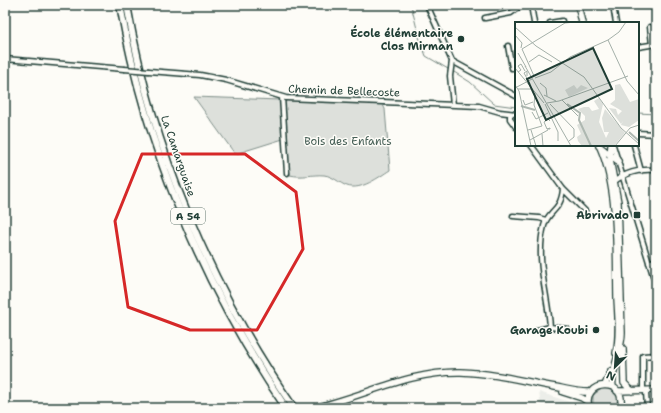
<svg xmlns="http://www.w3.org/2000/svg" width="661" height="413" viewBox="0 0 661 413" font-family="'Shantell Sans',sans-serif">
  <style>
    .built { fill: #eceee9 }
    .green { fill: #dde0db; stroke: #7e8e88 }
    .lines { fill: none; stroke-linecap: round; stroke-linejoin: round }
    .stream { stroke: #75877f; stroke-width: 1 }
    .minor-casing { stroke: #1f3d34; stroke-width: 7 }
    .major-casing { stroke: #1f3d34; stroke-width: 8 }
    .highway-casing { stroke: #1f3d34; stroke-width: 9 }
    .minor { stroke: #fdfcf7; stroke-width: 4 }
    .major { stroke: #fdfcf7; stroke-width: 5.5 }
    .highway { stroke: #fdfcf7; stroke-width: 6 }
    .minor-bridge-casing { stroke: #1f3d34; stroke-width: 7; stroke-linecap: butt }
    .minor-bridge { stroke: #fdfcf7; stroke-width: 4 }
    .marked { fill: none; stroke: #d62828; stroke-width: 3; stroke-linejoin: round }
    .poi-dot { fill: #1f3d34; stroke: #fdfcf7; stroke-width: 1.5 }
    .labels { text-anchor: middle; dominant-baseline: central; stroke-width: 3; stroke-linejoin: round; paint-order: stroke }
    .shield { fill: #fdfcf7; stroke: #62766e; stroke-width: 1 }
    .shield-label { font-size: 10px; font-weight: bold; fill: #1f3d34 }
    .poi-label { font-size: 11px; font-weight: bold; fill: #1f3d34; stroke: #fdfcf7; text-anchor: end }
    .street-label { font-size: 11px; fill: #1f3d34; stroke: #fdfcf7 }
    .park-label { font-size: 11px; fill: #455e55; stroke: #fdfcf7 }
    .inset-river { fill: none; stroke: #aeb8b1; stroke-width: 2 }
    .inset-road { fill: none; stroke: #a4b0a9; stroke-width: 1 }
    .view { fill: #1f3d34; fill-opacity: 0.15; stroke: #1f3d34; stroke-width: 2 }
    .inset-edge { fill: none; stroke: #1f3d34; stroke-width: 2 }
  </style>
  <rect width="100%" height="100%" fill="#fdfcf7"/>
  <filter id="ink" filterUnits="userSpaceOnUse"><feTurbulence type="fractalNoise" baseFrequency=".025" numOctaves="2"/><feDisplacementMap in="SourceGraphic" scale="8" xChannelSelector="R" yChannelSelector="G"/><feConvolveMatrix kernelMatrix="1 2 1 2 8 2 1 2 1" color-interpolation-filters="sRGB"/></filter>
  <g filter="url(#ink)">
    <path class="built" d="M539 392 572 403 581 408H541Z"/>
    <path class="green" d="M194 97 280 100 283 139 235 154Z
      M282 100 382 103 385 109 390 170C379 177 361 191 347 186 339 183 333 176 324 175 313 174 302 178 290 175Z
      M603 388C614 388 620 397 616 408L593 407V395Z"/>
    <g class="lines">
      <path class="stream" d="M411 5 419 37 426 56 448 69
        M454 72 470 82 494 104 516 107
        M638 113 656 114"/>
      <g class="minor-casing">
        <path id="minor" d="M427 5 452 61 450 76 453 105
          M531 5 534 23
          M613 5 616 23
          M485 18 511 13 519 7 531 5
          M550 23 562 21
          M650 27 652 44
          M508 46 512 68 516 67
          M638 47 656 44
          M5 59 124 69
          M452 61 516 96
          M656 67V71
          M149 71 200 75 226 80 286 98 479 106 500 112 516 114
          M282 97 287 173
          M510 114V119L516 127
          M638 133 656 134
          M531 145 563 189 585 211
          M613 145 656 285
          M634 145 641 171
          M614 182C624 173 640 169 653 170L656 172
          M563 189C561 212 548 210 544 226 535 260 548 294 550 327L567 329
          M513 216 539 218 546 220
          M649 263 656 260
          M538 330 550 327
          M647 408 646 392 643 388V356L656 355"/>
      </g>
      <g class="major-casing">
        <path id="major" d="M578 5 582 23
          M611 145 610 160 618 202 622 333C622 350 610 372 613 387
          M599 146 618 161
          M600 147C619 191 616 251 617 298 618 316 620 336 616 353
          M623 349 624 383 632 391
          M605 385 611 371
          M617 391 656 390
          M563 392 582 398 588 402
          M313 408C363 397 409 371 461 372 493 373 523 381 555 387 567 389 579 393 591 392
          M589 408C580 379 629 377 620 408"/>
      </g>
      <g class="highway-casing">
        <path id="highway" d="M120 5C146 149 203 287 286 408
          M127 5C152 149 210 288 294 408"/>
      </g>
      <use href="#minor" class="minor"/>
      <use href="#major" class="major"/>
      <use href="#highway" class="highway"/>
      <g class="minor-bridge-casing">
        <path id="minor-bridge" d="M124 69 149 71"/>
      </g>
      <use href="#minor-bridge" class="minor-bridge"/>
    </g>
  </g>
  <path class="marked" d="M142 154H245L296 192 303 249 257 330H190L128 307 115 221Z"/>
  <g class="poi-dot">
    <circle cx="461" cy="39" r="4"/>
    <rect x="633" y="211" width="8" height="8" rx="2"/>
    <circle cx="596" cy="330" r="4"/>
  </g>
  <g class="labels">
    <rect class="shield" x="171" y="208" width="34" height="16" rx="3"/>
    <g class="shield-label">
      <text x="188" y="216">A 54</text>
    </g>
    <g class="poi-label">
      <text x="453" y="33">École élémentaire<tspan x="453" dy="13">Clos Mirman</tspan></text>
      <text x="629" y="215">Abrivado</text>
      <text x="588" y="330">Garage Koubi</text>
    </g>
    <g class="street-label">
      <text transform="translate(344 91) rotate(2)">Chemin de Bellecoste</text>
      <text transform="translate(178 156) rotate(71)">La Camarguaise</text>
    </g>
    <g class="park-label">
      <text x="348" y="141">Bois des Enfants</text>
    </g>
  </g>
  <g transform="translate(515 22)">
    <rect width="124" height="124" fill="#fdfcf7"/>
    <path d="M105 62 115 80 124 77V98L114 105 106 103 108 99 106 102 94 86 101 87 103 93 107 89 95 82 100 78V63ZM59 63 62 67 66 63 73 66 54 75 50 68ZM84 76 88 82 84 100 91 116 94 110H89L87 96 90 87 110 111 99 124H67L63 119 62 115 66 112 62 103 70 98V94L63 87 69 85H74L77 89 84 87 79 79Z" fill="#dde0db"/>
    <path class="inset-river" d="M52 82 65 91 64 98 76 124M6 84 20 88M114 110 124 119"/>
    <path class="inset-road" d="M0 5 21 24 69 55 106 106 124 122M0 13 7 21 6 26M93 18 112 59 124 73M7 27 50 1 60 0M7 27 19 54M3 31 11 45M14 40 24 33 37 40M10 44 56 124M0 46 29 81M3 50 6 48 3 44 6 42 10 49M12 54V49L9 51 15 62M20 56 36 50 55 35 93 18 104 10 111 0M25 61 31 66 32 74M0 63 4 69 16 124M0 66 17 57M3 67H16M29 73 41 79M8 78 10 83 18 80M47 78 63 94M32 81 44 79 113 54M30 82 43 110V119M35 82 59 107V115L54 119M17 90 21 97 33 91M32 107H35V106L32 107 29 100 33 97 35 99M13 108 27 104 19 83 20 71M16 108 21 124M27 112 28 124M15 118 33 108M100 124 115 106 124 103"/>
    <path class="view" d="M78 26 97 67 31 98 12 57Z"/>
    <rect width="124" height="124" class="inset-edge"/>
  </g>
  <rect width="661" height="413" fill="none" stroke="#fdfcf7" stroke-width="20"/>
  <rect x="10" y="10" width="641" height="393" fill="none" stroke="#1f3d34" stroke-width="1.5" filter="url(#ink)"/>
  <g transform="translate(615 367) rotate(205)" stroke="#fdfcf7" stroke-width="3" paint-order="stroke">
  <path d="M0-3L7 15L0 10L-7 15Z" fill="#1f3d34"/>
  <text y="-6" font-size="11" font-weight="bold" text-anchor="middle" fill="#1f3d34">N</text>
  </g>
</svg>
